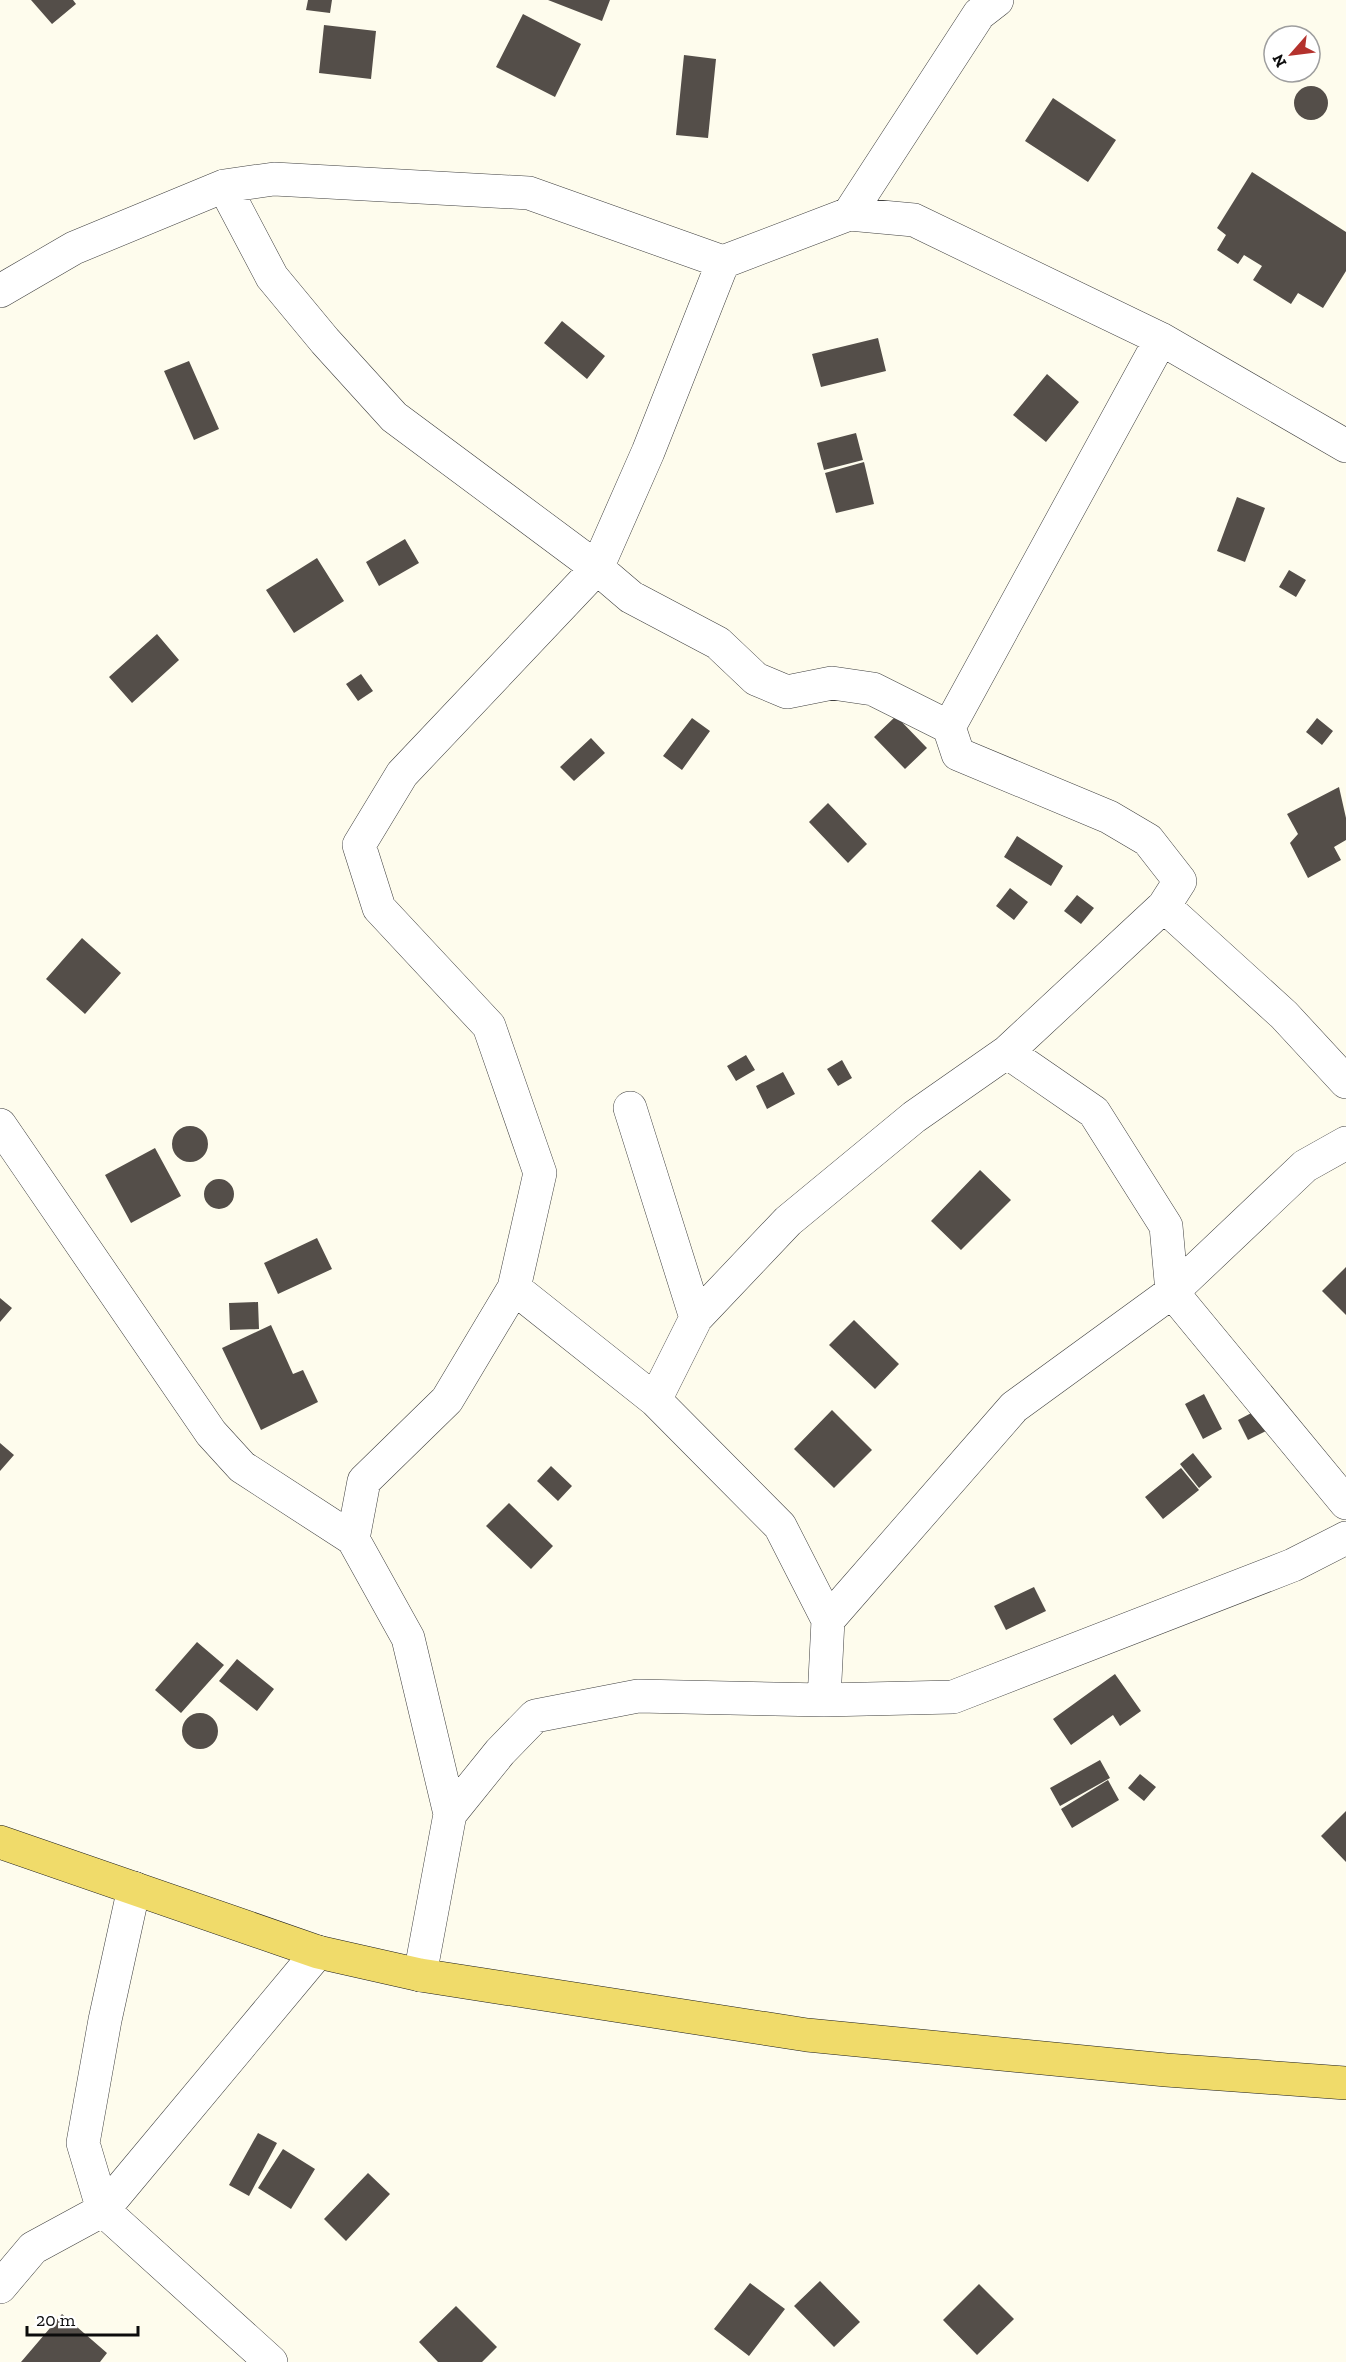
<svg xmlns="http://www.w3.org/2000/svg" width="1346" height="2362" viewBox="0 0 1346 2362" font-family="'Zilla Slab',serif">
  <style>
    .building { fill: #544e49 }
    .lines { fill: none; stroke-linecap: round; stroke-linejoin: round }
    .minor-casing { stroke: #3f3f3f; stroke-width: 34 }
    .major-casing { stroke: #1d1d1d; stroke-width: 34 }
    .minor { stroke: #fff; stroke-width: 33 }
    .major { stroke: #f0db6a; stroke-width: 33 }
  </style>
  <rect width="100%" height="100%" fill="#fefced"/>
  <path class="building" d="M31 0H73L76 4 52 24Z
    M308 0H332L330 13 306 10Z
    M548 0H610L602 21Z
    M523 14 581 44 555 97 496 67Z
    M324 25 376 31 371 79 319 73Z
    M684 55 716 59 708 138 676 135Z
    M1294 103a17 17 0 1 1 34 0a17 17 0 1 1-34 0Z
    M1053 98 1116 140 1088 182 1025 141Z
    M1252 172 1346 232V271L1323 308 1298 293 1291 304 1253 280 1262 266 1244 255 1238 264 1217 250 1226 235 1217 228Z
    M562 321 605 356 587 379 544 343Z
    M878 338 886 371 821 387 812 354Z
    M189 361 219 429 194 440 164 371Z
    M1047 374 1079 402 1046 442 1013 415Z
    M856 433 863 460 824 470 817 443Z
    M864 462 874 504 836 513 825 473Z
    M1237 497 1265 508 1245 562 1217 551Z
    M405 539 419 563 379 586 366 562Z
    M317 558 344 601 294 633 266 590Z
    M1289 570 1306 580 1296 597 1279 587Z
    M157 634 179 660 132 703 109 677Z
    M361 674 373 691 358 701 346 684Z
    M896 716 927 748 905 769 874 737Z
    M692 718 710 731 682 770 663 756Z
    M1317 718 1333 731 1322 745 1306 732Z
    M591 738 605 753 574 781 560 767Z
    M1339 787 1346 818V840L1334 847 1341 860 1308 878 1290 843 1298 834 1287 814Z
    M828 803 867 844 848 863 809 822Z
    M1017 836 1063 866 1051 886 1004 857Z
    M1010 888 1028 902 1014 920 996 906Z
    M1077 895 1094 908 1081 924 1064 911Z
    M82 938 121 973 85 1014 46 979Z
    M746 1055 755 1070 736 1081 727 1066Z
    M842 1060 852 1078 838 1086 827 1069Z
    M783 1072 795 1094 767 1109 756 1086Z
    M172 1144a18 18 0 1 1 36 0a18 18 0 1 1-36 0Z
    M155 1148 181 1196 131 1223 105 1175Z
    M980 1170 1011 1200 961 1250 931 1221Z
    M204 1194a15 15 0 1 1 30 0a15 15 0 1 1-30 0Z
    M317 1238 332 1269 278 1294 264 1263Z
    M1346 1267V1315L1322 1291Z
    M0 1298 12 1308 0 1322Z
    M258 1302 259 1329 230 1330 229 1303Z
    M854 1320 899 1364 875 1389 829 1345Z
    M271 1325 293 1374 303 1370 318 1402 261 1430 222 1348Z
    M1204 1394 1222 1429 1203 1439 1185 1404Z
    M832 1410 872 1450 834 1488 794 1449Z
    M1257 1410 1268 1430 1248 1440 1238 1420Z
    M0 1443 14 1455 0 1471Z
    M1193 1453 1212 1477 1199 1488 1180 1464Z
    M551 1466 572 1486 558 1501 537 1481Z
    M1181 1468 1199 1490 1163 1519 1145 1497Z
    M509 1503 553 1546 531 1569 486 1526Z
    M1034 1587 1046 1611 1006 1630 994 1606Z
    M197 1642 224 1665 181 1713 155 1690Z
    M237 1659 274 1689 257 1711 219 1681Z
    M1115 1674 1141 1711 1120 1726 1113 1715 1071 1745 1053 1719Z
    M182 1731a18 18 0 1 1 36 0a18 18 0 1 1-36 0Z
    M1100 1760 1110 1778 1060 1806 1050 1788Z
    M1140 1774 1156 1787 1144 1801 1128 1788Z
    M1108 1780 1119 1800 1072 1828 1061 1809Z
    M1346 1811V1862L1321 1836Z
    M258 2133 277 2143 249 2196 229 2185Z
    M283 2149 315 2169 291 2209 258 2188Z
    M368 2173 390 2194 346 2241 324 2219Z
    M820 2281 860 2322 834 2347 794 2306Z
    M750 2283 785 2309 749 2356 714 2329Z
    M979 2284 1014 2319 977 2355 943 2320Z
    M456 2306 497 2347 482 2362H438L419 2342Z
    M62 2314 107 2353 100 2362H21Z"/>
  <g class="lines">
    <g class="minor-casing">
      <path id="minor" d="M224 186 272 277 325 341 394 417 597 568 631 597 718 643 756 679 787 692 832 683 873 689 949 727
        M849 214 979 14 997 0
        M0 291 74 248 224 186 274 179 529 193 723 262
        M1161 339 949 727 958 754 1109 817 1148 840 1180 881 1164 906 1284 1015 1346 1082
        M1007 1052 1164 906
        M630 1108 696 1318 655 1400 780 1526 828 1620 824 1700
        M0 1125 211 1433 242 1467 353 1539
        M514 1288 655 1400
        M696 1318 788 1221 914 1117 1007 1052 1094 1112 1166 1226 1172 1292 1346 1503
        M828 1620 1014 1407 1172 1292 1305 1166 1346 1143
        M450 1814 408 1638 353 1539 364 1481 447 1400 514 1288 540 1173 489 1026 379 908 359 845 402 774 597 568 648 452 723 262 849 214 914 220 1161 339 1346 446
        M134 1888 105 2020 83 2143 103 2210 271 2362
        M420 1975 450 1814 500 1752 535 1716 638 1696 824 1700 953 1697 1293 1565 1346 1538
        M0 2287 33 2248 103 2210 318 1952"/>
    </g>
    <g class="major-casing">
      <path id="major" d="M0 1842 318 1952 420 1975 807 2035 1166 2070 1346 2083"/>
    </g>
    <use href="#minor" class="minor"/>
    <use href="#major" class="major"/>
  </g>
  <g transform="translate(1292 54) rotate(242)"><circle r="28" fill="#ffffff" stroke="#9e9e9e" stroke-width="1.5"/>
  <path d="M0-4.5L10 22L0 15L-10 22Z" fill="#b4322d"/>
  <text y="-9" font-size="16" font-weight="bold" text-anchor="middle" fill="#0c0c0c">N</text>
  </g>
  <path d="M27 2326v9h111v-9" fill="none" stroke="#0c0c0c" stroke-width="3"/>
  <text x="36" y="2326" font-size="18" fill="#0c0c0c" stroke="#ffffff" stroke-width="4.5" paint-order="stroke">20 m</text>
</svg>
